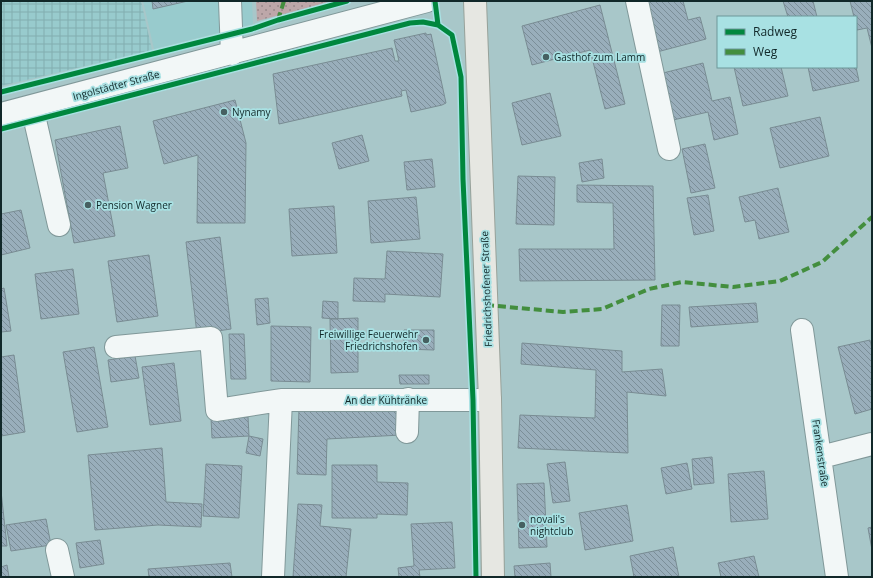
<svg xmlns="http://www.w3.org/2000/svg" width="873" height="578" viewBox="0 0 873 578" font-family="'Open Sans',sans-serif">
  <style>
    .built { fill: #98cbcd }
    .industrial { fill: url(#industrial-grid) }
    .grass { fill: url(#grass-dots) }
    .building { fill: url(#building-back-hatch); stroke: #798c93 }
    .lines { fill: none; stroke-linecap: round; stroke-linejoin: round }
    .minor-casing { stroke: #809899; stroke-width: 24 }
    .major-casing { stroke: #97a199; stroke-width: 24 }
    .minor { stroke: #f2f7f7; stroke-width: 22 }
    .major { stroke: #e6e7e2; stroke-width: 22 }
    .quiet { stroke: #438e3e; stroke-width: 4; stroke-dasharray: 8 4; stroke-linecap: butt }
    .cycleway-casing { stroke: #a8e1e3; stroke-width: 8 }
    .cycleway { stroke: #00873e; stroke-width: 5 }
    .poi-dot { fill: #466061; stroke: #a8e1e3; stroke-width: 1.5 }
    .labels { text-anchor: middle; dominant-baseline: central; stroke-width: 3.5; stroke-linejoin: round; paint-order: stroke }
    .poi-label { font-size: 10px; fill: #112829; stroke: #a8e1e3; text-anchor: start }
    .street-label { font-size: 10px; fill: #112829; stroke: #a8e1e3 }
  </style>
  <defs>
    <pattern id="industrial-grid" width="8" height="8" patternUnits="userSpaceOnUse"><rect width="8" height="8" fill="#98cbcd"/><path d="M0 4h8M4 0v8" fill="none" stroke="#82aeb0"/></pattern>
    <pattern id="grass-dots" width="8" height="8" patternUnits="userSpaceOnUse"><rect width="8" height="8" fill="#bda7a9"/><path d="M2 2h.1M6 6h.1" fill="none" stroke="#98888a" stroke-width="1.8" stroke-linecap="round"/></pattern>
    <pattern id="building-back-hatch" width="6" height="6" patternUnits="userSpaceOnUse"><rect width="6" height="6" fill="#99aebb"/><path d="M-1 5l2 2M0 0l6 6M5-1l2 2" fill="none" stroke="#7b8e98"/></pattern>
  </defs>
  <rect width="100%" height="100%" fill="#a8c7c9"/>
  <path class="built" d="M143 1H252L253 24 154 49Z"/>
  <path class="industrial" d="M1 1H141L152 50 1 86Z"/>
  <path class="grass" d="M256 1H333L257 21Z"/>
  <path class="building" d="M152 1H188L153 9Z
    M644 1H683L688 20 700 17 706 39 657 52Z
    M783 1H813L817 17H788Z
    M850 1H872V48L867 28 857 30 856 17H854Z
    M600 5 625 104 605 109 590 50 532 65 522 26Z
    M426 33V35L431 34 446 103 442 105 411 112 406 90 401 91 402 96 279 124 273 74 392 48 395 61H399L394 40Z
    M703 63 712 101 730 97 738 134 714 140 708 112 673 120 663 73Z
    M734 67H781L788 96 743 106Z
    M808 67H856L859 81 813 91Z
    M550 93 561 136 522 145 512 103Z
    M235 100 246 143 245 223H197L198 155 164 164 153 121Z
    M820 117 829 156 780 168 770 128Z
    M120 126 128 168 103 173 115 236 74 243 55 140Z
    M362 135 369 161 339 169 332 143Z
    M705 144 715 188 691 193 682 149Z
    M432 159 435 187 407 190 404 162Z
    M602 159 604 178 582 182 579 163Z
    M518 176 555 177 554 225 516 224Z
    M577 185 653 186 655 280 520 281 519 249H614L613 203 577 202Z
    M778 188 789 232 759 239 755 220 745 222 739 197Z
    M708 195 714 231 694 235 687 198Z
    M416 197 420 239 371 243 368 201Z
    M334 206 337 253 292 256 289 209Z
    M21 210 30 248 1 255V214Z
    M220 237 231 329 197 334 186 242Z
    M387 251 443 254 440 297 385 294V302L353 301 354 278 385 279Z
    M149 255 158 316 117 322 108 261Z
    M73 269 79 314 41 319 35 274Z
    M4 288 11 331 1 332V289Z
    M268 298 270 323 257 325 255 299Z
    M323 301 338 302V319L322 318Z
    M756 303 758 322 691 327 689 307Z
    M662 305H680L679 346H661Z
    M358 318V372L331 373 330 319Z
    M271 326 311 327 310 382 271 381Z
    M404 330H434V350L404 349Z
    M229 334H244L246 379H231Z
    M870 340 872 349V409L855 414 838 347Z
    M522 343 622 351V372L662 369 666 396 627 392 628 453 518 448 520 415 595 418 596 370 521 364Z
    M94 347 108 427 77 432 63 352Z
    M14 355 25 432 1 436V357Z
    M135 356 139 378 111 382 108 360Z
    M174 363 181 421 150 425 142 367Z
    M399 375H429V384H400Z
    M400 404 401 435 327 439 326 475 297 474 299 408Z
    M248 417 249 436 212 438 211 418Z
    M249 436 263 439 260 456 246 453Z
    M162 448 166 502 202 504 201 527 158 525 95 530 88 455Z
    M712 457 714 483 694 485 692 459Z
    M565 462 570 501 553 503 547 464Z
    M687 463 692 489 666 494 661 468Z
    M206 464 242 466 239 518 203 516Z
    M332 465H377V482L408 483 407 515 377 514V518H332Z
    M764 471 768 519 731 522 728 474Z
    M544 483 547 547 519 548 517 484Z
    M1 491 7 546H1Z
    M298 504 322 505 320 526 351 529 346 577H293Z
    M627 505 633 541 585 550 579 513Z
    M46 519 51 545 11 551 6 525Z
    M452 522 455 568 419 570 420 577H399L398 568 414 566 411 524Z
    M872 527V550L868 528Z
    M100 540 104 564 80 568 76 543Z
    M673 547 679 577H634L630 556Z
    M754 556 759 577H721L718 563Z
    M230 563 232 577H149L148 569Z
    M550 563 551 577H515L514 566Z
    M7 565 9 577H1V567Z"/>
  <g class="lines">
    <g class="minor-casing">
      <path id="minor" d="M230 1 232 54
        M637 1 669 149
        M32 107 59 225
        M1 114 427 1
        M802 330 837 577
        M116 347 211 338 217 410 281 400H490
        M407 432 408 399
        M821 457 872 444
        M57 550 63 577
        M273 577 281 400"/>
    </g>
    <g class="major-casing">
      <path id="major" d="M475 1 490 400 493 577"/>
    </g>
    <use href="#minor" class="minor"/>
    <use href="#major" class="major"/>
    <path class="quiet" d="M278 20 284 1
      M486 305 563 312 602 309 649 289 682 282 733 287 780 281 822 262 872 217"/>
    <g class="cycleway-casing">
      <path id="cycleway" d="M435 1 438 25 452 35 461 77 463 179 473 400 476 577
        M1 92 252 29 278 20 347 1
        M1 129 410 23 423 22 438 25"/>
    </g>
    <use href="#cycleway" class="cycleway"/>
  </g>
  <g class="poi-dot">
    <circle cx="546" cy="57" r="4"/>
    <circle cx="224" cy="112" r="4"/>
    <circle cx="88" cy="205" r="4"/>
    <circle cx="426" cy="340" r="4"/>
    <circle cx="522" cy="525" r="4"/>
  </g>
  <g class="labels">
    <g class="poi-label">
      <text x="554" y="57">Gasthof zum Lamm</text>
      <text x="232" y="112">Nynamy</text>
      <text x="96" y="205">Pension Wagner</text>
      <text x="418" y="334" text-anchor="end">Freiwillige Feuerwehr<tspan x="418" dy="12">Friedrichshofen</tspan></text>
      <text x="530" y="519">novali's<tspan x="530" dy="12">nightclub</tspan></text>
    </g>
    <g class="street-label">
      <text transform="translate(116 85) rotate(-15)">Ingolstädter Straße</text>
      <text transform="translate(486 289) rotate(-92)">Friedrichshofener Straße</text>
      <text x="386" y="400">An der Kühtränke</text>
      <text transform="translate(821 453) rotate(82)">Frankenstraße</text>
    </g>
  </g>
  <rect width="873" height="578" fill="none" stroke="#112829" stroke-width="4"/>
  <rect x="717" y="16" width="140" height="52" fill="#a8e1e3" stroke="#6c9799"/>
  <rect x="725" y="29" width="20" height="6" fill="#00873e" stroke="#6c9799"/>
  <text x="753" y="36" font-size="12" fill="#112829">Radweg</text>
  <rect x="725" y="49" width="20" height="6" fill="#438e3e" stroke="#6c9799"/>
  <text x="753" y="56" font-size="12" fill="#112829">Weg</text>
</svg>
